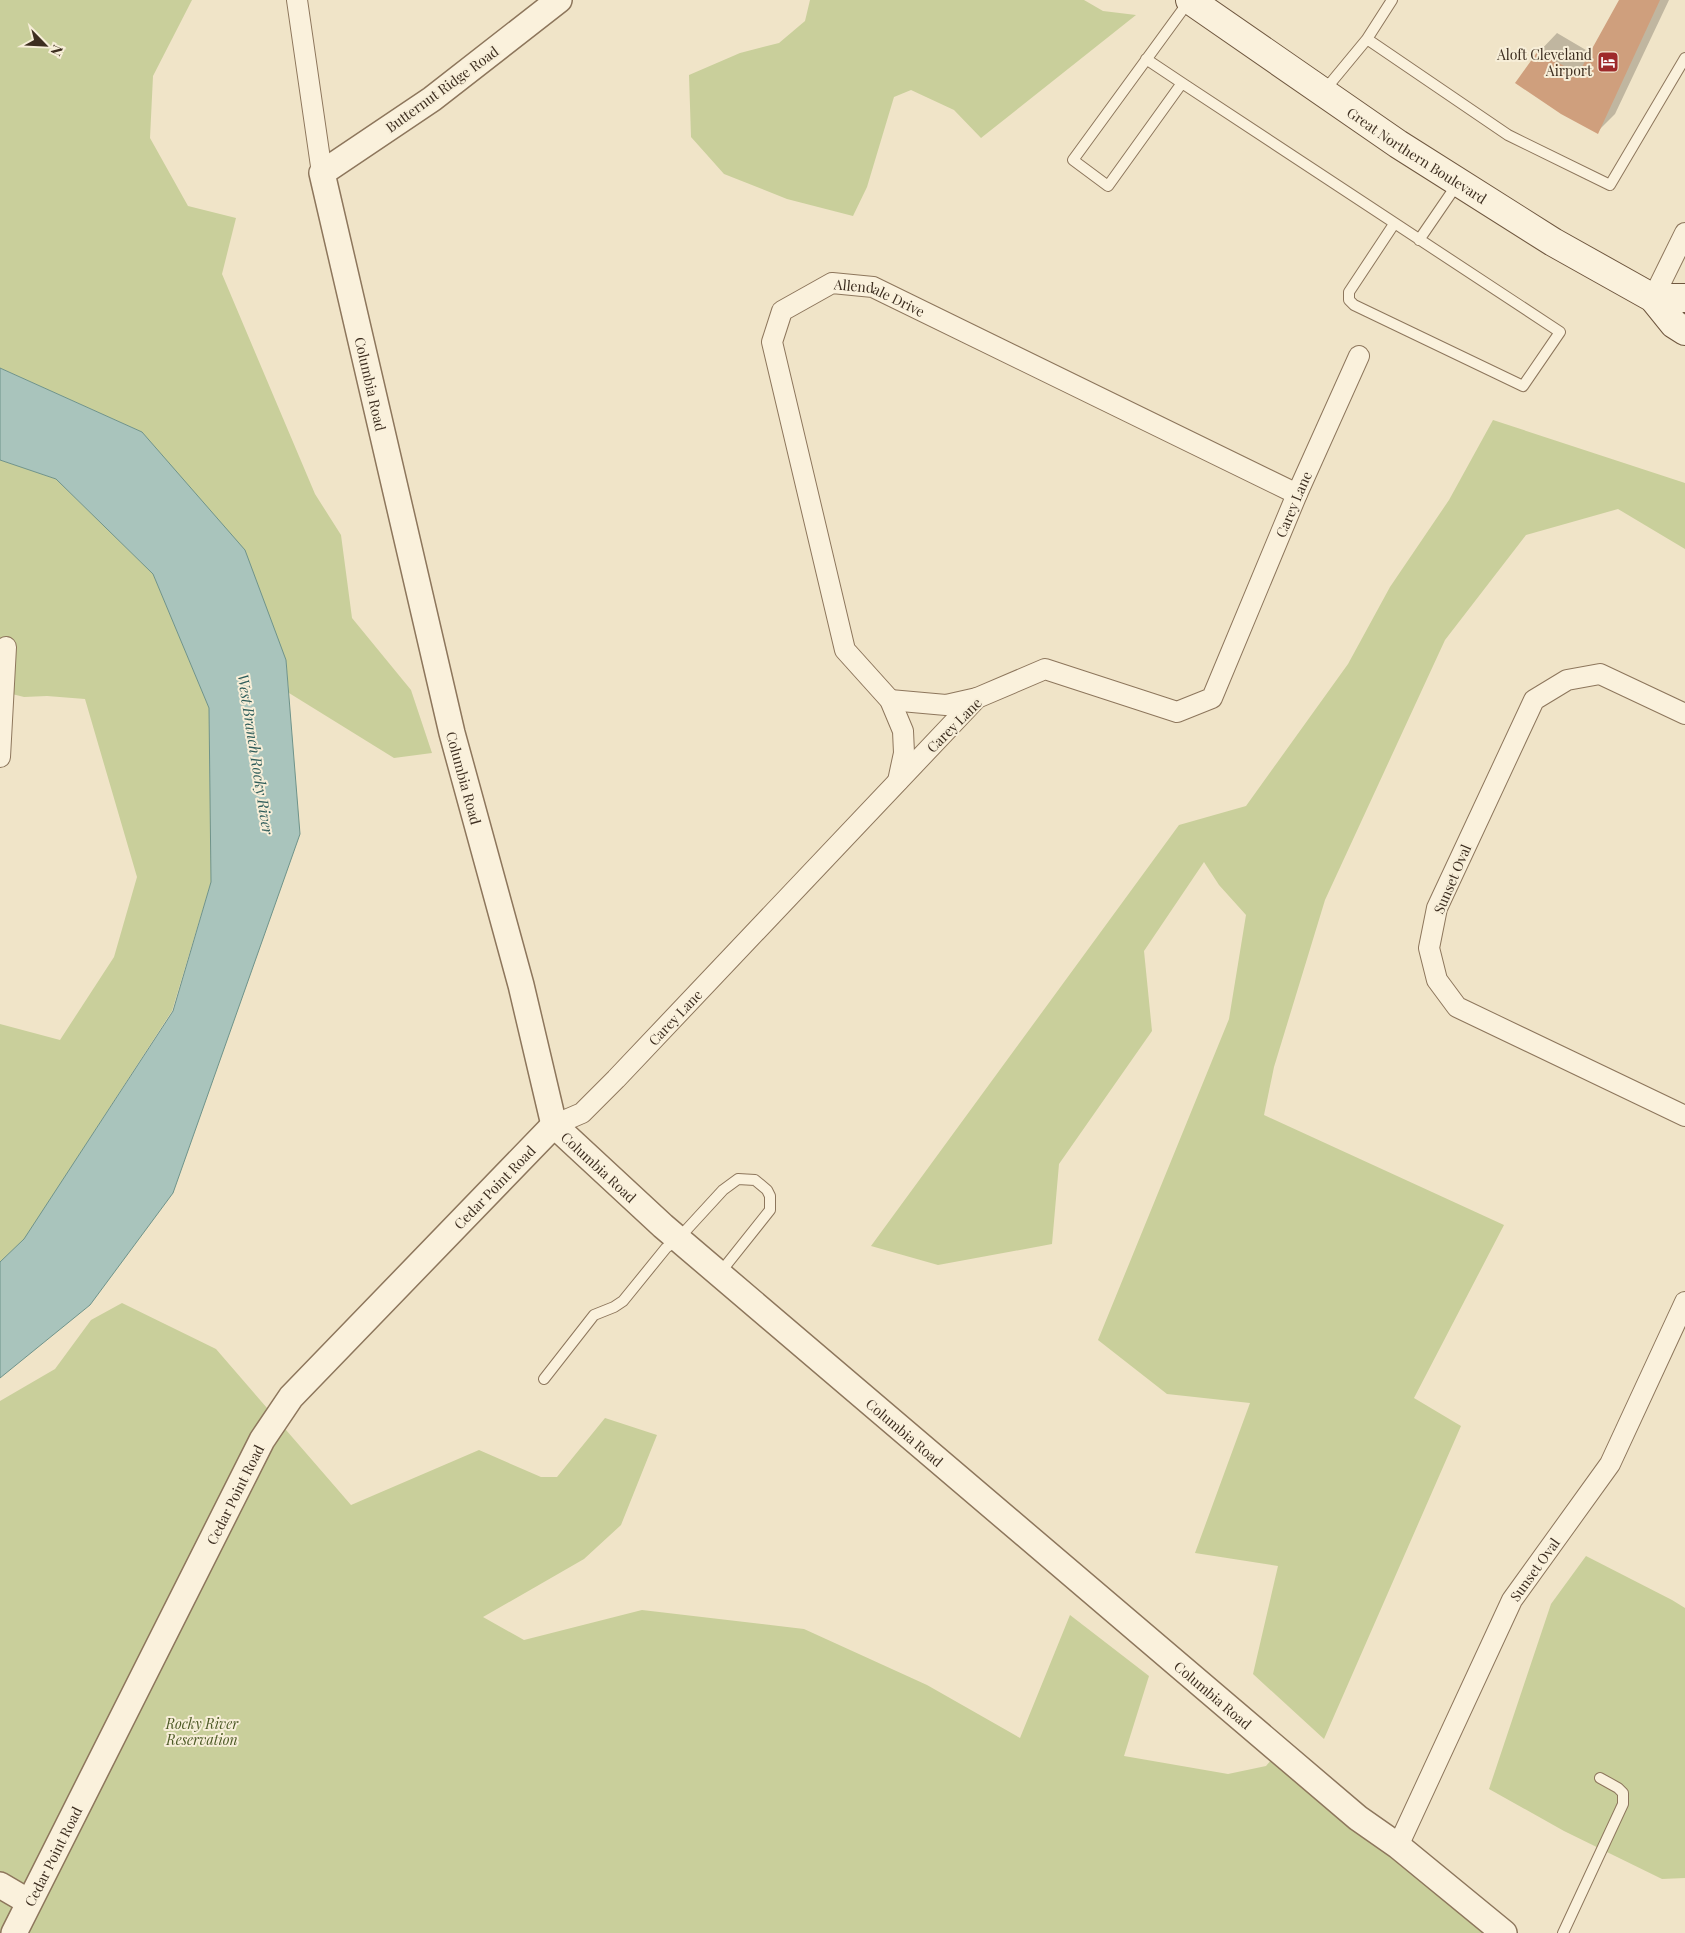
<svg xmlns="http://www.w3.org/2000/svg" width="1685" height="1933" viewBox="0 0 1685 1933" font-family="'Playfair Display',serif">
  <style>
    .green { fill: #c9cf9b }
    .water { fill: #a9c4bc; stroke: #6f938a }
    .shadow { fill: #0003 }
    .building { fill: #cf9f7d }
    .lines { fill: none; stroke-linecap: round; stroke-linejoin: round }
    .service-casing { stroke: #8d765c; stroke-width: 12 }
    .minor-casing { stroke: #8d765c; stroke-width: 22 }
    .tertiary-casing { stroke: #8d765c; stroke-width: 28 }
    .secondary-casing { stroke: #6f573f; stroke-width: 30 }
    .service { stroke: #faf1dc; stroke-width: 10 }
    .minor { stroke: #faf1dc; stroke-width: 20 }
    .tertiary { stroke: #faf1dc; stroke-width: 25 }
    .secondary { stroke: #faf1dc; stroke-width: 28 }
    .labels { text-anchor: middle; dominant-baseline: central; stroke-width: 4; stroke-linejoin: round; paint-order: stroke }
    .poi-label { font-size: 14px; fill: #3d2e20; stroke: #f7eed8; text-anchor: end }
    .street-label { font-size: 14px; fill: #3d2e20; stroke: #f7eed8 }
    .park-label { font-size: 14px; font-style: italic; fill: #4d5a26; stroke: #f7eed8 }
    .water-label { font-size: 15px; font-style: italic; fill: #2f5d5a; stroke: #f7eed8 }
  </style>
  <rect width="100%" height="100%" fill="#f0e4c8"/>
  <path class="green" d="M0 0H192L153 76 150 138 188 206 236 218 222 274 315 494 341 535 352 618 411 690 432 753 394 758 289 693 286 660 142 432 0 368Z
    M810 0H1084L1103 11 1136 15 981 138 954 110 911 90 894 97 867 187 853 216 787 199 724 174 691 137 689 75 740 53 779 43 805 21Z
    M1493 420 1685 483V549L1618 509 1526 535 1445 640 1325 900 1274 1067 1264 1115 1504 1225 1414 1398 1461 1426 1324 1739 1253 1674 1278 1566 1195 1553 1250 1403 1167 1394 1098 1340 1229 1019 1246 915 1219 885 1204 862 1144 951 1152 1031 1059 1164 1052 1244 938 1265 871 1246 1179 825 1246 806 1348 664 1390 587 1449 500Z
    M0 460 56 479 153 574 209 708 211 882 172 1011 24 1240 0 1262V1024L60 1040 114 957 137 877 85 699 47 696 24 697 0 691Z
    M122 1303 216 1349 351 1505 479 1450 541 1477H557L605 1418 657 1435 621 1525 584 1559 483 1617 524 1640 642 1610 804 1629 927 1685 1020 1738 1070 1615 1149 1676 1124 1756 1228 1774 1266 1766 1279 1751 1497 1933H0V1401L55 1369 91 1320Z
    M1586 1556 1672 1600 1685 1608V1878L1662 1879 1564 1831 1489 1789 1551 1604Z"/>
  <path class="water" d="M0 368 142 432 245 550 286 660 300 834 173 1193 90 1305 0 1378V1262L24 1239 173 1011 211 882 209 708 153 574 56 479 0 460Z"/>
  <path class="shadow" d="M1620 0H1669L1615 114 1597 132 1539 52 1557 33 1591 53Z"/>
  <path class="building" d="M1619 0H1660L1598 134 1561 114 1515 83 1538 51 1578 74Z"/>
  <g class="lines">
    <g class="service-casing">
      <path id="service" d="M1367 39 1508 135 1610 185 1685 58
        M1146 59 1182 83 1108 186 1073 160 1189 1
        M1182 83 1560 332 1523 386 1354 305 1349 300V292L1394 224
        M1324 91 1367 39 1392 0
        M1419 240 1458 183
        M544 1379 594 1315 614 1307 623 1301 666 1248 678 1239 723 1190 738 1179 755 1180 767 1190 770 1196V1210L719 1274
        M1563 1933 1623 1804V1793L1618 1788 1600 1778"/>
    </g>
    <g class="minor-casing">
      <g id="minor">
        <path d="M297 0 322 173"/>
        <path d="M1653 298 1685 233"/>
        <path d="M890 700 946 705 977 698"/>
        <path d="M1685 714 1600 674 1567 680 1534 700 1437 908 1429 948 1437 980 1457 1007 1685 1116"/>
        <path d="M0 757 6 647"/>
        <path id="s1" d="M898 781 904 753 903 731 890 700 845 650 772 342 782 311 832 283 873 287 1297 494"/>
        <path id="s2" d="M554 1125 582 1113 616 1079 977 698 1045 669 1177 712 1212 698 1297 494 1359 356"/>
        <path id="s3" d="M1398 1846 1512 1600 1610 1464 1685 1302"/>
      </g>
    </g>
    <g class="tertiary-casing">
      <g id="tertiary">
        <path id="s4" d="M559 0 432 99 322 173 452 733 521 985 554 1125 663 1226 1358 1818 1398 1846 1504 1933"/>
        <path d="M0 1885 29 1902"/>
        <path id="s5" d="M14 1933 262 1440 291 1397 554 1125"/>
      </g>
    </g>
    <g class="secondary-casing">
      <g id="secondary">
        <path id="s6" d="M1190 0 1398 144 1553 242 1653 298 1674 324 1685 331"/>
        <path d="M1653 298H1685"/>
      </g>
    </g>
    <use href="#service" class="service"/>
    <use href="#minor" class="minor"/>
    <use href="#tertiary" class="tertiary"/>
    <use href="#secondary" class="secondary"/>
  </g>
  <defs>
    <g id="hotel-square" transform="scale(1.125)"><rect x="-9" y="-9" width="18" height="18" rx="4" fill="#9e2a2b" stroke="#f7eed8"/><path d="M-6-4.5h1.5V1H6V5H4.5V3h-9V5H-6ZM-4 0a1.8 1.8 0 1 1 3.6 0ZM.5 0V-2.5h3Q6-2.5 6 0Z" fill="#fff"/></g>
  </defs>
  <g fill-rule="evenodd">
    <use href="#hotel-square" x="1608" y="62"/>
  </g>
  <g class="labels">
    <g class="poi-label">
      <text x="1592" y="54">Aloft Cleveland<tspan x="1592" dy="16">Airport</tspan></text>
    </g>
    <g class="street-label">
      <text transform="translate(442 89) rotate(-36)">Butternut Ridge Road</text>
      <text stroke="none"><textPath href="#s6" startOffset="275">Great Northern Boulevard</textPath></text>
      <text stroke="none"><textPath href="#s1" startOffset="608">Allendale Drive</textPath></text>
      <text stroke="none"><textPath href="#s4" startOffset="510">Columbia Road</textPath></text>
      <text stroke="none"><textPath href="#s2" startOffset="1064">Carey Lane</textPath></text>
      <text transform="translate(954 725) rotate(-45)">Carey Lane</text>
      <text stroke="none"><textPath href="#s4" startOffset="915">Columbia Road</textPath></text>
      <text transform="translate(1452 879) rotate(-67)">Sunset Oval</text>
      <text stroke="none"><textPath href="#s2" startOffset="164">Carey Lane</textPath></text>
      <text stroke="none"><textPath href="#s4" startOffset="1335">Columbia Road</textPath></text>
      <text stroke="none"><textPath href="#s5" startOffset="896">Cedar Point Road</textPath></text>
      <text stroke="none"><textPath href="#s4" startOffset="1740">Columbia Road</textPath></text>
      <text stroke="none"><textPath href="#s5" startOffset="491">Cedar Point Road</textPath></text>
      <text stroke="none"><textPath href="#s3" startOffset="309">Sunset Oval</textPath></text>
      <text stroke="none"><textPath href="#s4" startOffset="2145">Columbia Road</textPath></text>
      <text stroke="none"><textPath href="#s5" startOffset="86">Cedar Point Road</textPath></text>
    </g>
    <g class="park-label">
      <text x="202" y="1723">Rocky River<tspan x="202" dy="16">Reservation</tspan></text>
    </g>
    <g class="water-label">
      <text transform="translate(256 754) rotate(81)">West Branch Rocky River</text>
    </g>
  </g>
  <g transform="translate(45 45) rotate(114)" stroke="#f7eed8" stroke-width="4" paint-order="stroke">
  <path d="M0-4L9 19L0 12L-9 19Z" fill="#3d2e20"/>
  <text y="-8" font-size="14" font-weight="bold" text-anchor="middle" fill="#3d2e20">N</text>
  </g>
</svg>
